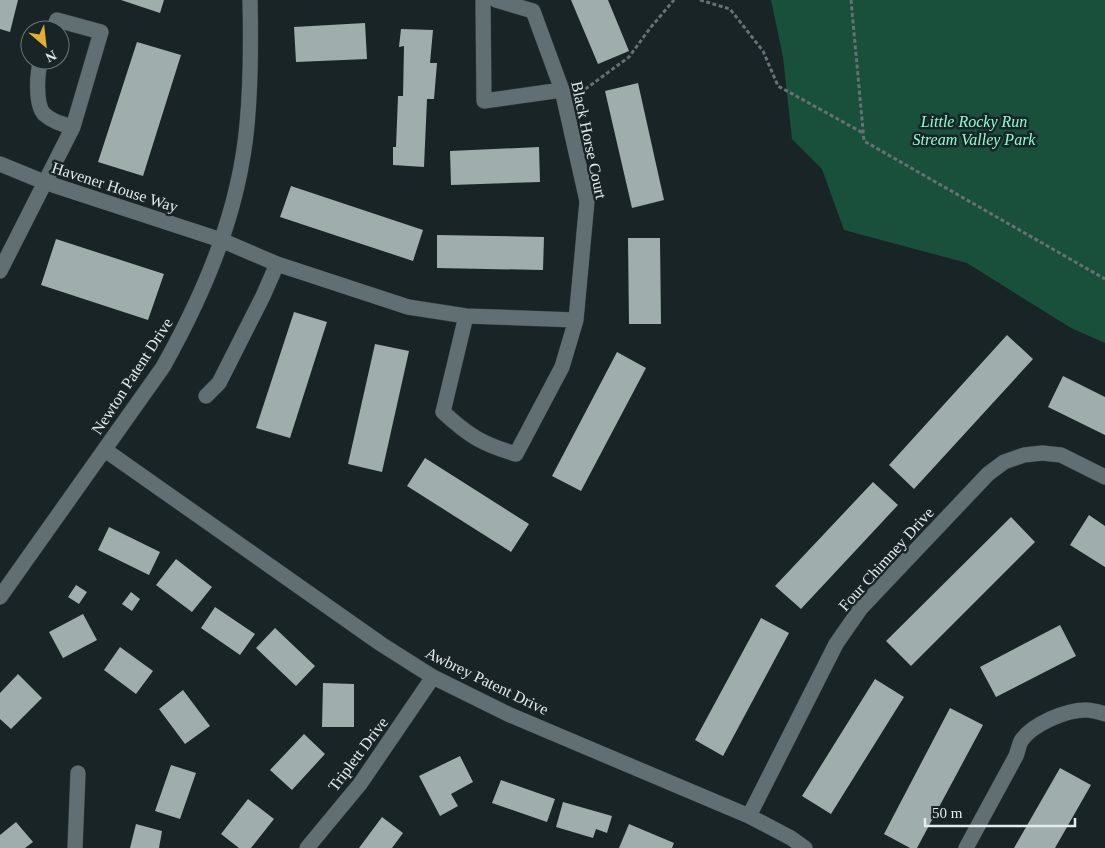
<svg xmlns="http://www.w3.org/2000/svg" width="1105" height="848" viewBox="0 0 1105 848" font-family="'Times New Roman',serif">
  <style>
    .green { fill: #18503b }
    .building { fill: #9fadac }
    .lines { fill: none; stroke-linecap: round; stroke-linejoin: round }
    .minor-casing { stroke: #353e41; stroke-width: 16 }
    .path { stroke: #677073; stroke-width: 3; stroke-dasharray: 4 2.5; stroke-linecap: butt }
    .minor { stroke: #626f72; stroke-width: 15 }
    .labels { text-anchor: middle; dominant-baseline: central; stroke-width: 5; stroke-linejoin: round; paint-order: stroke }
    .park-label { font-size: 16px; font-style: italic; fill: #8cffcf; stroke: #192427 }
    .street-label { font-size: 16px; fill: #e3eaed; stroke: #192427 }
  </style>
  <rect width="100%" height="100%" fill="#192427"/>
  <path class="green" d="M771 0H1105V343L1071 328 967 263 844 230 822 169 792 139 783 57Z"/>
  <path class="building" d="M0 0H18L10 32 0 29Z
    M121 0H164L160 13Z
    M571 0H608L629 51 598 64Z
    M365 23 367 59 296 62 294 27Z
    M401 29 433 30 430 63H437L434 99H427L424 167 393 165V147H396L398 96H403L404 46 399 47Z
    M137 42 181 55 143 176 98 162Z
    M638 83 664 200 632 208 605 91Z
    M539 147 540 182 451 185 450 151Z
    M291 186 423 230 413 261 280 217Z
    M437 235 544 237 543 270 437 268Z
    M628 238H660L661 324H629Z
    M56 239 164 274 148 320 41 285Z
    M294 312 327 322 290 438 256 428Z
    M1007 335 1033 359 914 489 889 465Z
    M375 344 409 351 382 472 348 464Z
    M617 352 646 368 581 491 552 476Z
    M1063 376 1105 397V435L1048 407Z
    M425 458 529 524 511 552 407 486Z
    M873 482 898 505 801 609 775 586Z
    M1089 515 1105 526V567L1070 545Z
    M1011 517 1035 542 911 666 886 641Z
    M109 527 160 552 149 575 98 550Z
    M176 559 212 587 192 612 156 585Z
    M76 585 87 592 79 604 68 597Z
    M131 592 140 599 132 611 122 604Z
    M215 607 255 634 240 655 201 628Z
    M83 614 97 640 63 658 49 632Z
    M761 618 789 633 723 756 695 740Z
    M1060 625 1076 656 996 697 980 667Z
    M275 628 315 666 296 686 256 648Z
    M120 647 153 671 136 694 104 670Z
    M18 674 42 698 11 729 0 719V693Z
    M875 679 904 697 831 814 802 796Z
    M323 683 354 684V727H322Z
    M183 690 210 726 185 744 159 709Z
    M950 708 983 725 917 848H910L884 834Z
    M304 734 325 754 292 790 270 770Z
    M460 756 473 782 451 794 458 806 440 816 419 776Z
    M171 765 196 773 180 819 155 811Z
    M1060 768 1091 785 1055 848H1014Z
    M501 780 555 799 547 822 492 803Z
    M248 799 274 819 251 848H239L221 834Z
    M563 802 612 816 607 833 596 829 593 838 556 827Z
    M382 817 403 833 392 848H359Z
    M16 822 33 842 25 848H0V835Z
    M136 824 162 831 159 848H130Z
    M629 824 674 843 672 848H619Z"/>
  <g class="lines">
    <g class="minor-casing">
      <path id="minor" d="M483 0 484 101 562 90
        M41 60C37 72 35 104 44 114 53 122 62 124 73 127
        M0 164 44 182 221 240 277 264 408 307 466 316 576 320
        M0 271 73 127 101 32 57 20 53 30
        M466 316 443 412C469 436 482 444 516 454L562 367 576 320 587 201 562 90 533 11 496 0
        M206 396 219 383 263 296 277 264
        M105 450 381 644 433 677 510 715 749 816 791 838 805 848
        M0 597 163 367C205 292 239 212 247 125 251 83 251 42 250 0
        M749 816 836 644 861 608 988 474 1004 462 1024 455 1042 453 1061 455 1105 477
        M75 848 78 773
        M307 848 360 784 433 677
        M966 848 1016 756C1018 751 1019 745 1021 741 1032 724 1066 710 1086 710 1092 710 1099 712 1105 714"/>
    </g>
    <path class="path" d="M700 0 730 9 763 51 778 86 863 133
      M851 0 864 141 1105 279
      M580 93 629 57 651 27 674 0"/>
    <use href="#minor" class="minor"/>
  </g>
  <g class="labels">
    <g class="park-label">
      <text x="974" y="121">Little Rocky Run<tspan x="974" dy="18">Stream Valley Park</tspan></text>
    </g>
    <g class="street-label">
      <text transform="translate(589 140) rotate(78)">Black Horse Court</text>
      <text transform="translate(115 187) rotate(18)">Havener House Way</text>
      <text transform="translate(132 376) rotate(-57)">Newton Patent Drive</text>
      <text transform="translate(886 559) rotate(-48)">Four Chimney Drive</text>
      <text transform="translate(487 681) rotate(26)">Awbrey Patent Drive</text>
      <text transform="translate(358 754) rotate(-53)">Triplett Drive</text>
    </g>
  </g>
  <g transform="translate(45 45) rotate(152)"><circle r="24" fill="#192427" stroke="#6a7376"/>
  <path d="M0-4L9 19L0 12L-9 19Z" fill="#e1af34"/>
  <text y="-8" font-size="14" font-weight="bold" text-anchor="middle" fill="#e3eaed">N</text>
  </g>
  <path d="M925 818v8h150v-8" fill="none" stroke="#e3eaed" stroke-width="2.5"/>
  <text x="932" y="818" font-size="15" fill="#e3eaed" stroke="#192427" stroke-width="4" paint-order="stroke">50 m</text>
</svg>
